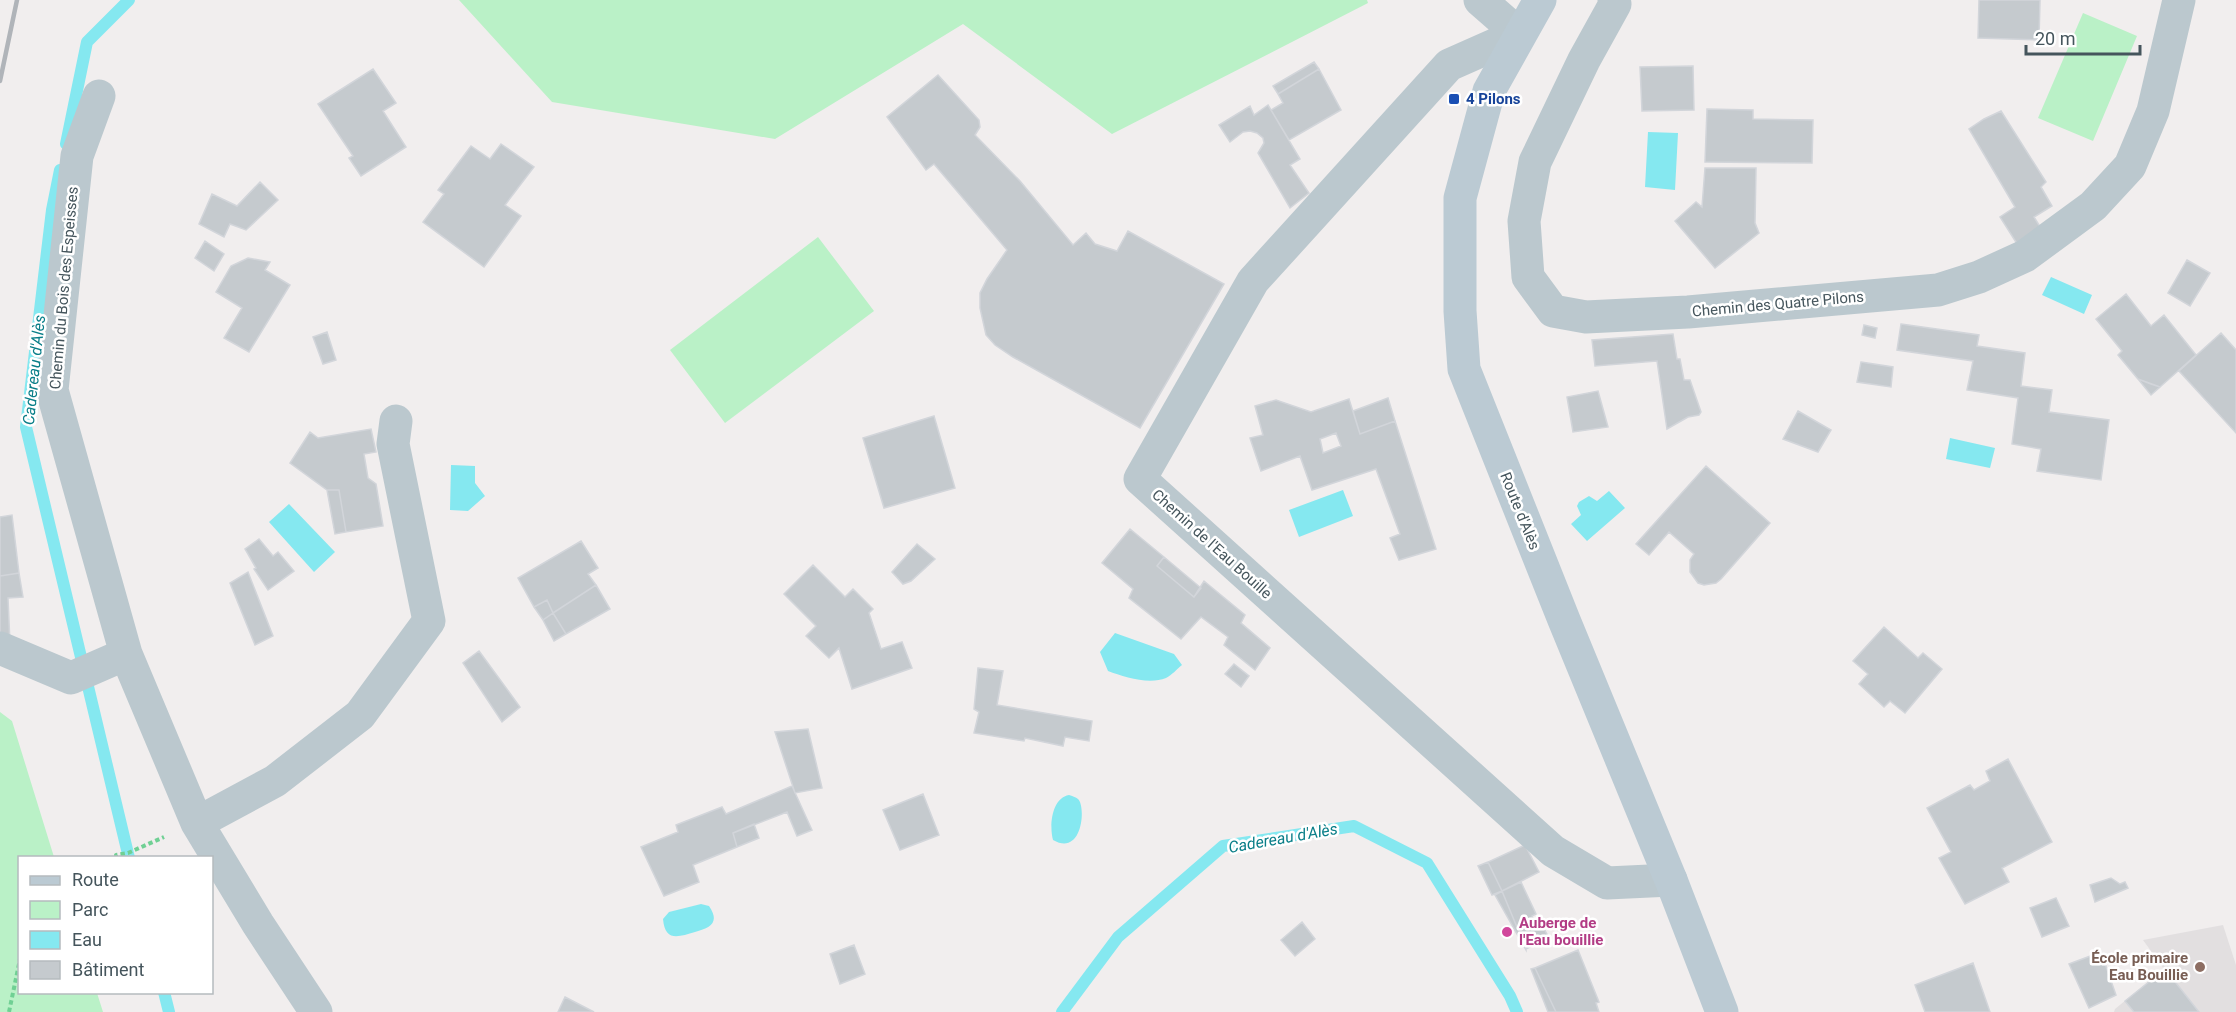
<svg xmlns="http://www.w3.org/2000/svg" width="2236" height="1012" viewBox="0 0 2236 1012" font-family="Roboto,sans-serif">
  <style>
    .education { fill: #e2dfe0 }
    .green { fill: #baf1c7 }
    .water { fill: #85e8f0 }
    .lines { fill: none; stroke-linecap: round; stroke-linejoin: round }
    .stream { stroke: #85e8f0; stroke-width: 12 }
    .building { fill: #c5cace; stroke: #d2d5da; stroke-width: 1.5; fill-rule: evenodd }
    .path { stroke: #70d094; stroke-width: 4; stroke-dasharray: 4.5 3; stroke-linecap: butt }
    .minor { stroke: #bbc8ce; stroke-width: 33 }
    .secondary { stroke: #bbcad3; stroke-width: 33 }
    .rail { stroke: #b0b4b9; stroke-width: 4.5 }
    .transit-dot { fill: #1a4fb4; stroke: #fff; stroke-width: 2 }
    .hotel-dot { fill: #d1479c; stroke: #fff; stroke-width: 2 }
    .education-dot { fill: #8d6e63; stroke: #fff; stroke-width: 2 }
    .labels { text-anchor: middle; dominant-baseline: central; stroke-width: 5; stroke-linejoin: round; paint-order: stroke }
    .transit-label { font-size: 15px; font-weight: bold; fill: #164399; stroke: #fff; text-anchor: start }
    .street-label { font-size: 15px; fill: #45555c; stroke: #fff }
    .hotel-label { font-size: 15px; font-weight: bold; fill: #b23c85; stroke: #fff; text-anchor: start }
    .education-label { font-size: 15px; font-weight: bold; fill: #785e54; stroke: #fff; text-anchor: end }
    .water-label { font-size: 16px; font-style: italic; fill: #097e88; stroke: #fff }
  </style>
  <rect width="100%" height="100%" fill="#f1eeee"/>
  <path class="education" d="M2223 925 2236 965V1012H2114L2115 1009 2164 969 2143 940Z"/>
  <path class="green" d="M459 0H1367L1368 3 1112 134 963 24 775 139 552 102Z
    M2083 13 2137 36 2093 141 2038 118Z
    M818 237 874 311 725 423 670 350Z
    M0 712 12 721 54 857 20 858V992L97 993 103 1012H0Z"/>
  <path class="water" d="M1648 132 1678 133 1675 190 1645 187Z
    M2051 277 2092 295 2084 314 2042 295Z
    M1950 438 1995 448 1990 468 1946 459Z
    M451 465 475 466V483L485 496 468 511 450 510Z
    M1343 490 1353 516 1299 537 1289 510Z
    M1609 491 1625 508 1587 541 1571 524 1581 515 1577 506 1579 502 1589 496 1597 501Z
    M289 504 335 552 314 572 269 522Z
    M1115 633 1174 654 1182 665C1177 669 1172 675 1166 678 1149 685 1124 677 1108 671L1100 652Z
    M1069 795C1072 796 1076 797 1078 799 1086 806 1083 857 1053 840 1049 825 1052 798 1069 795Z
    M701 904 709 906C720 922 711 928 695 932 678 937 665 942 663 919L669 912Z"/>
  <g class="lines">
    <path class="stream" d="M66 144 87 42 129 0
      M60 170 52 210 26 427 129 858
      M164 992 169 1012
      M1062 1012 1118 937 1223 846 1354 826 1427 863 1510 996 1517 1012"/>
  </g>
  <path class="building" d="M1979 0H2040L2039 40 1978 38Z
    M1314 62 1319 69 1278 94 1273 86Z
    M1693 66 1694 110 1642 111 1640 67Z
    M373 69 396 103 383 111 406 147 361 176 349 158 353 156 318 104Z
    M1319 69 1341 110 1289 140 1271 110 1283 103 1278 94Z
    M938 75 979 120 980 127 975 135 1020 181 1073 245 1086 233 1095 244 1117 251 1128 231 1224 284 1140 428 1013 357 995 345 986 335 980 308V293L987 279 1007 250 934 164 926 170 887 117Z
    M1268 105 1300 159 1290 165 1309 193 1290 208 1258 153 1264 143 1263 138 1257 133 1250 131 1243 132 1230 142 1219 125 1250 106 1254 115Z
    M1707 109 1753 110V119L1813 120 1812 163 1705 162Z
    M2001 111 2046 182 2041 187 2052 206 2034 217 2042 230 2021 250 2000 217 2015 207 1969 129 1984 119Z
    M501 144 534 167 505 205 521 216 484 267 423 222 444 194 438 190 471 146 490 159Z
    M1705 168H1756L1755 223 1759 233 1715 268 1675 221 1696 202 1702 207Z
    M260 182 278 200 246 230 230 224 224 237 199 224 212 194 237 206Z
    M205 241 224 254 214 271 195 258Z
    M248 258 270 262 265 270 290 285 249 352 224 338 242 308 216 292 231 266Z
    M2187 260 2210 273 2190 306 2168 293Z
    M2126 294 2151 326 2164 315 2196 355 2160 387 2138 379 2118 355 2122 351 2096 319Z
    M1901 324 1979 335 1977 346 2025 353 2021 386 2052 390 2049 412 2109 420 2101 480 2037 471 2041 449 2012 444 2018 398 1967 390 1973 361 1897 350Z
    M1864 325 1877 328 1875 338 1862 335Z
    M327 332 336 360 323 364 313 337Z
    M2221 333 2236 350V433L2179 371Z
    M1673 334 1677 359H1680L1684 380H1690L1701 412 1699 415 1688 417 1667 429 1657 361 1595 366 1592 340Z
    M1861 362 1893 367 1891 387 1857 382Z
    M2138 379 2151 384 2160 387 2151 395Z
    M1598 391 1608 427 1573 432 1567 397Z
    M1388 398 1395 421 1360 434 1353 411Z
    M1349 399 1360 434 1395 421 1436 549 1399 560 1390 538 1400 534 1376 469 1312 490 1300 456 1261 471 1250 438 1263 435 1255 406 1276 400 1311 412ZM1336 433 1341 446 1323 453 1320 439Z
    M1798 411 1831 430 1818 452 1783 439Z
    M934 416 955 488 884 508 863 438Z
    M371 429 376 452 364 454 368 478 376 484 383 526 346 532 339 490H327L290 463 310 432 318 438Z
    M1706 466 1770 523 1721 579 1716 583 1704 585 1698 583 1690 572V560L1694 554 1669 532 1649 555 1636 544Z
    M327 490H339L346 532 335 534Z
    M12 515 19 573 0 576V517Z
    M1130 529 1164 557 1157 566 1194 597 1204 581 1245 615 1241 623 1270 648 1255 670 1224 645 1228 637 1201 617 1181 639 1129 598 1133 589 1102 563Z
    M259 539 273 556 278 552 294 571 268 590 254 569 256 568 245 549Z
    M581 541 598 568 588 574 596 585 553 613 547 600 534 607 518 578Z
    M917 544 935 559 911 581 903 584 892 572Z
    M1164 557 1201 588 1194 597 1157 566Z
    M813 565 845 597 853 589 873 609 869 613 881 649 902 642 912 668 852 689 839 648 829 658 806 636 816 626 784 594Z
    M248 572 273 636 255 645 230 583Z
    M19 573 23 597 8 598 10 644 0 637V576Z
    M596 585 610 609 566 634 553 613Z
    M547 600 553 613 543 620 534 607Z
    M553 613 566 634 554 641 543 620Z
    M1884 627 1918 658 1923 653 1942 669 1905 713 1890 701 1884 707 1859 684 1868 674 1853 661Z
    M479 651 520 707 502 722 463 663Z
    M1234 664 1249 676 1241 687 1225 674Z
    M978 668 1003 671 997 705 1092 721 1089 741 1065 737 1063 746 1025 738 1024 741 974 733 979 712 974 709Z
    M808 729 822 788 795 793 775 732Z
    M2008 759 2052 842 2002 868 2009 882 1965 904 1939 858 1951 852 1927 808 1970 785 1974 790 1990 781 1986 771Z
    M792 786 812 830 797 836 787 812 733 833 737 847 693 865 699 882 664 896 641 847 678 832 676 825 722 807 726 814Z
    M923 794 939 835 900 850 883 810Z
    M754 824 759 838 737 847 733 833Z
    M1525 845 1539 872 1502 891 1488 862Z
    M1488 862 1502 891 1492 895 1478 866Z
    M2111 878 2120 884 2125 882 2128 888 2095 902 2090 885Z
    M1521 882 1536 914 1532 916 1535 924 1541 923 1549 938 1526 949 1502 891Z
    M1502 891 1526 949V950L1495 895Z
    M2056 898 2069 926 2042 937 2030 908Z
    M1302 922 1315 939 1295 956 1281 940Z
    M854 945 865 974 840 984 830 954Z
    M1578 950 1599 1002 1596 1003 1599 1012H1556L1535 968Z
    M2101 952 2116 995 2089 1008 2069 964Z
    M1973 963 1990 1012H1925L1915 985Z
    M1535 968 1556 1012H1548L1531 969Z
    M2165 969 2199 1012H2134L2125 1001Z
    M565 997 594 1012H558Z"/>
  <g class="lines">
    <path class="path" d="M116 858V855L128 853 164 837
      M9 1012 20 959"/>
    <path class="minor" d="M1480 0 1519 34 1449 65 1253 281 1140 479 1553 851 1607 883 1671 880
      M1614 0 1615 4 1584 60 1535 162 1524 221 1528 277 1553 311 1586 317 1688 312 1938 290 1979 277 2025 256 2093 206 2130 166 2153 111 2179 0
      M99 96 77 156 52 390 126 654 197 823 258 924 316 1012
      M0 648 71 678 126 654
      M197 823 275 781 360 715 429 621 393 444 396 421"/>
    <path class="secondary" d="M1540 0 1489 91 1460 198V311L1464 369 1564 620 1671 880 1722 1012"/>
    <path class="rail" d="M0 81 17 0"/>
  </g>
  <rect class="transit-dot" x="1448" y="93" width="12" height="12" rx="3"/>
  <circle class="hotel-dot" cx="1507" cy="932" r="6"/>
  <circle class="education-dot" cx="2200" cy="967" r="6"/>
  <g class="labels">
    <g class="transit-label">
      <text x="1466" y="99">4 Pilons</text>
    </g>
    <g class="street-label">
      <text transform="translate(64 288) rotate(-85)">Chemin du Bois des Espeisses</text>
      <text transform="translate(1778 304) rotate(-5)">Chemin des Quatre Pilons</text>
      <text transform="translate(1520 511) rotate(68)">Route d'Alès</text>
      <text transform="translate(1212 544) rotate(42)">Chemin de l'Eau Bouille</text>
    </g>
    <g class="hotel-label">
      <text x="1519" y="923">Auberge de<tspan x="1519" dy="17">l'Eau bouillie</tspan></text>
    </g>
    <g class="education-label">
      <text x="2188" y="958">École primaire<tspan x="2188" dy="17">Eau Bouillie</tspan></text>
    </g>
    <g class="water-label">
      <text transform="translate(34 370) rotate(-84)">Cadereau d'Alès</text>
      <text transform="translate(1283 838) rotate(-10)">Cadereau d'Alès</text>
    </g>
  </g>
  <rect x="18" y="856" width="195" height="138" fill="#ffffff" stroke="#b5bbbe" stroke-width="1.5"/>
  <rect x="30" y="876" width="30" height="9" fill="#bbcad3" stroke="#b5bbbe" stroke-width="1.5"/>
  <text x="72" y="886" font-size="18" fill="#45555c">Route</text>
  <rect x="30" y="901" width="30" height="18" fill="#baf1c7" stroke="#b5bbbe" stroke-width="1.5"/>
  <text x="72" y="916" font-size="18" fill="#45555c">Parc</text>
  <rect x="30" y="931" width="30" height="18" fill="#85e8f0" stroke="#b5bbbe" stroke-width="1.5"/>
  <text x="72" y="946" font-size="18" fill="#45555c">Eau</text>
  <rect x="30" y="961" width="30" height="18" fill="#c5cace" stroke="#b5bbbe" stroke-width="1.5"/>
  <text x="72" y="976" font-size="18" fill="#45555c">Bâtiment</text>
  <path d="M2026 45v9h114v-9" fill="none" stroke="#45555c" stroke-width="3"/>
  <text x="2035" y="45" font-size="18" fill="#45555c" stroke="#ffffff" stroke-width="4.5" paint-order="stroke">20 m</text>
</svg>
